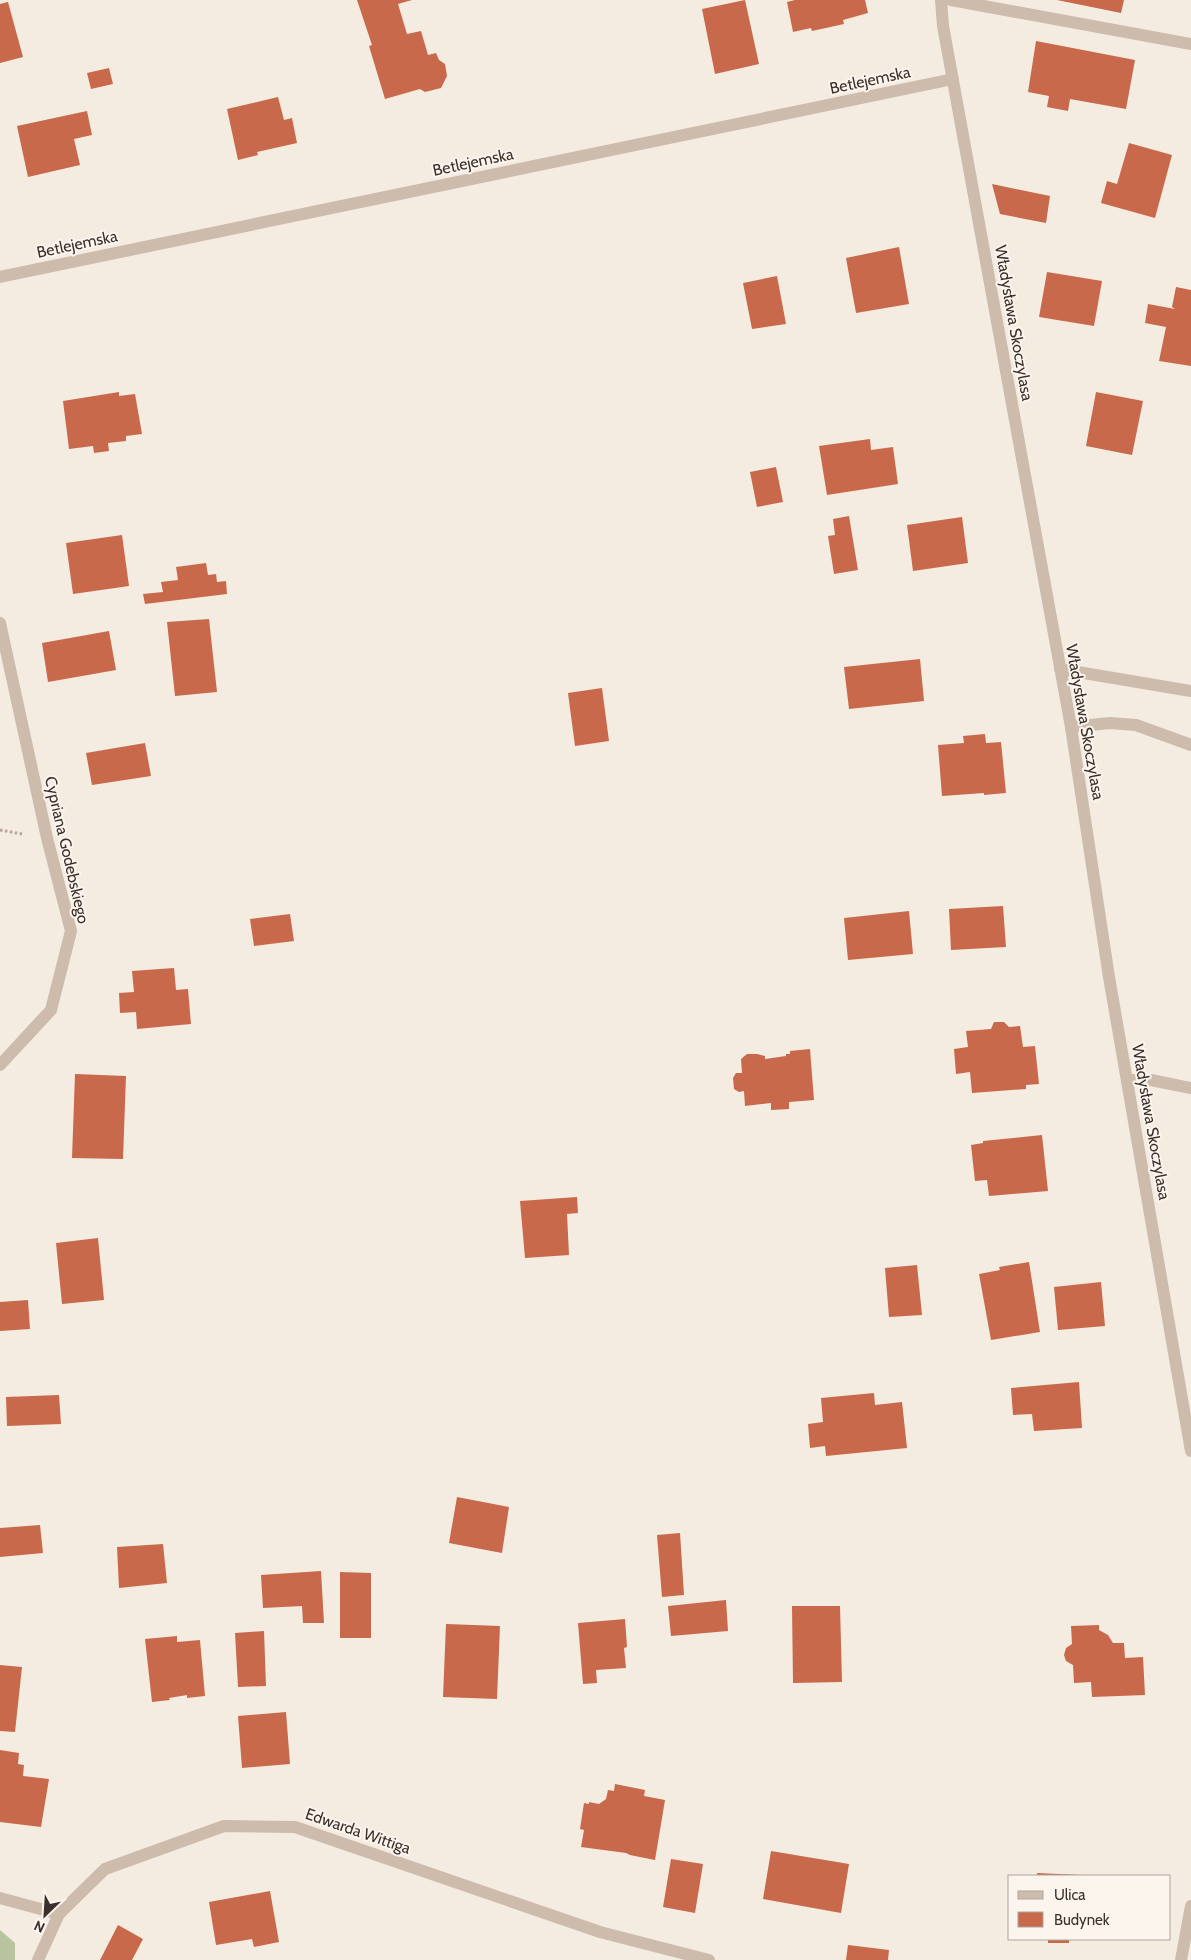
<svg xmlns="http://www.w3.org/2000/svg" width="1191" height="1960" viewBox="0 0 1191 1960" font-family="Cabin,sans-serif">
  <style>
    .green { fill: #b8c4a0 }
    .building { fill: #c8694b }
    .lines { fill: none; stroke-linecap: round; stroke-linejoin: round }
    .path { stroke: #b9a596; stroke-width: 3; stroke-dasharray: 2.5 2.5; stroke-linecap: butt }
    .lane { stroke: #cdbbac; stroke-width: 12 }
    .street { stroke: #cdbbac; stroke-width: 12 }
    .labels { text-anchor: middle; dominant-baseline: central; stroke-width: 4; stroke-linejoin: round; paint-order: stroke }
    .street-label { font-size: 16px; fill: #3b302b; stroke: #fbf5ee }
  </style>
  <rect width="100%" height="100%" fill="#f4ebe1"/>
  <path class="green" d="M0 1930 15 1943V1960H0Z"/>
  <path class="building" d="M357 0H412L398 4 407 34 421 31 428 55 436 53 439 60 445 64 447 76 441 88 425 92 420 89 385 99 369 46 372 45Z
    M745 0 759 64 715 74 702 9Z
    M795 0H865L868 13 843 20 844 24 812 31 811 28 793 32 787 2Z
    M1057 0H1124L1121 13Z
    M8 2 23 57 0 63V4Z
    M1036 41 1135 60 1126 109 1070 99 1068 111 1047 107 1049 96 1028 92Z
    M109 68 113 84 91 89 87 73Z
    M278 97 284 120 292 118 297 143 257 152 258 155 238 160 227 109Z
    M87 111 92 135 74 139 80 165 28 177 17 126Z
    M1129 143 1172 155 1155 218 1101 203 1107 181 1117 184Z
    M992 184 1050 196 1046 223 1000 214Z
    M899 247 909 304 856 313 846 258Z
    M1047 272 1102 281 1094 326 1039 317Z
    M777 276 786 324 752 329 743 283Z
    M1176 287 1191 290V366L1159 361 1166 327 1145 323 1148 304 1175 309 1172 307Z
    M119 392V396L135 394 142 434 126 436V441L108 443 109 451 94 453 93 446 69 449 63 401Z
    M1096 392 1143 401 1132 455 1086 446Z
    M870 439 871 450 893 447 898 484 827 495 819 446Z
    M776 467 783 502 757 507 750 472Z
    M849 516 858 570 834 574 828 536 835 535 833 519Z
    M962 517 968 563 913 571 907 525Z
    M122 535 129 586 73 594 66 543Z
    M206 563 208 575 216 574 217 582 226 581 227 594 145 604 143 594 163 592 161 582 178 580 176 567Z
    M209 619 217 692 175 696 167 622Z
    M109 631 116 670 48 682 42 643Z
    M920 659 924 701 849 709 844 667Z
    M602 688 609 741 575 746 568 693Z
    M985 734 986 743 1001 742 1006 793 984 795V793L942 796 938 745 964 743 963 736Z
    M145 743 151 776 92 785 86 753Z
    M1003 906 1006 947 951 950 949 909Z
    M909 911 913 954 848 960 844 918Z
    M290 914 294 941 254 946 250 919Z
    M174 968 176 990 188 989 191 1024 137 1029 136 1012 120 1013 119 993 134 992 132 971Z
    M994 1022H1004L1009 1027 1020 1026 1023 1047 1035 1046 1039 1084 1026 1085V1089L972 1093 970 1072 956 1074 954 1049 968 1047 966 1031 991 1029Z
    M810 1049 814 1100 789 1102V1109L771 1110V1103L745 1106 744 1091 739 1092 734 1089 733 1078 736 1073H742L741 1059 747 1054H757L765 1056V1059L786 1056V1054H790V1051Z
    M75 1074 126 1076 123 1159 72 1158Z
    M1042 1135 1048 1191 989 1196 987 1180 975 1181 971 1145 983 1143V1141Z
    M577 1197 578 1213 567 1214 569 1255 525 1258 520 1201Z
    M98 1238 104 1300 62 1304 56 1243Z
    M1029 1262 1040 1332 991 1340 979 1274 1000 1270 999 1267Z
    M917 1265 922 1315 889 1317 885 1268Z
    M1101 1282 1105 1326 1058 1330 1054 1287Z
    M28 1300 30 1329 0 1331V1302Z
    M1079 1382 1082 1428 1034 1431 1032 1414 1013 1415 1011 1388Z
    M874 1393 875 1405 902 1402 907 1448 826 1456 825 1446 810 1448 808 1424 823 1422 821 1398Z
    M59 1395 61 1424 7 1426 6 1397Z
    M457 1497 509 1507 502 1553 449 1543Z
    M40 1525 43 1553 0 1557V1528Z
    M680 1533 684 1595 662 1597 657 1535Z
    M163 1544 167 1583 119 1588 117 1547Z
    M321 1571 324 1623H303L302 1606 263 1608 261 1575Z
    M340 1572 371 1573V1638H340Z
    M726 1600 728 1631 671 1636 668 1606Z
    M792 1606H840L842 1682 793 1683Z
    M625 1619 627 1647 624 1648 626 1668 596 1670 597 1683 583 1684 578 1623Z
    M446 1624 500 1626 497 1699 443 1697Z
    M1099 1625V1630L1108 1635 1113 1643H1124L1125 1658 1143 1657 1145 1695 1092 1697 1091 1682 1074 1683 1073 1665 1066 1661 1064 1655 1066 1648 1072 1644 1071 1626Z
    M264 1631 266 1686 238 1687 235 1633Z
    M177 1636V1642L200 1640 205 1696 187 1698V1695L169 1698 170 1700 152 1702 145 1639Z
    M0 1665 22 1667 15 1732 0 1731Z
    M286 1712 290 1764 242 1768 238 1716Z
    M0 1750 19 1753 18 1764 24 1765 23 1776 49 1779 41 1827 0 1822Z
    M615 1784 645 1790 644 1796 665 1800 655 1860 630 1855 626 1853 581 1847 584 1830 580 1829 584 1803 589 1804V1802L599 1804 606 1799 608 1790 614 1791Z
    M771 1851 849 1864 841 1913 763 1899Z
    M671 1859 703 1864 695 1913 663 1907Z
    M1037 1873 1082 1875V1876H1037Z
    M270 1891 279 1942 254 1947 252 1939 216 1945 209 1902Z
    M118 1925 143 1939 132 1960H100Z
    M1048 1939H1069V1943H1048Z
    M848 1945 889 1950 888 1960H846Z"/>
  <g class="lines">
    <path class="path" d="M0 830 22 834"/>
    <path class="lane" d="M1060 669 1191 691
      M1071 727 1110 723 1136 725 1191 745
      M1127 1080H1151L1191 1088"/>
    <path class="street" d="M941 0 943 26 1071 727 1109 977 1191 1451
      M951 0 1191 44
      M0 277 953 79
      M0 623 47 838 71 931 51 1010 0 1065
      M0 1898 59 1914
      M38 1960 59 1914 105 1869 224 1826 295 1827 600 1932 709 1960
      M1181 1960 1191 1906"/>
  </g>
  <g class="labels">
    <g class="street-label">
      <text transform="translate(870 80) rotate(-12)">Betlejemska</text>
      <text transform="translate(473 162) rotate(-12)">Betlejemska</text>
      <text transform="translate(77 244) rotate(-12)">Betlejemska</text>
      <text transform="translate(1014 323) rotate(80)">Władysława Skoczylasa</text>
      <text transform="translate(1085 722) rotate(80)">Władysława Skoczylasa</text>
      <text transform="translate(67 850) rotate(77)">Cypriana Godebskiego</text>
      <text transform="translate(1151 1122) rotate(80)">Władysława Skoczylasa</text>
      <text transform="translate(358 1831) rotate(19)">Edwarda Wittiga</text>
    </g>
  </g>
  <rect x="1008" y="1875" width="162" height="65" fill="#fbf5ee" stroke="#aea6a0"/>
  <rect x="1018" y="1891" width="25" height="8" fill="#cdbbac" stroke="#aea6a0"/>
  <text x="1054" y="1900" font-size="15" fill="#3b302b">Ulica</text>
  <rect x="1018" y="1912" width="25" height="15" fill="#c8694b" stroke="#aea6a0"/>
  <text x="1054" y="1925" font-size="15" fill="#3b302b">Budynek</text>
  <g transform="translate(45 1915) rotate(205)" stroke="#fbf5ee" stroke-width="4" paint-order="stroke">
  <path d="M0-4L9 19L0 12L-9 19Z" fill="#3b302b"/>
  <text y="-8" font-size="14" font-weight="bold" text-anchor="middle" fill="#3b302b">N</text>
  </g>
</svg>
